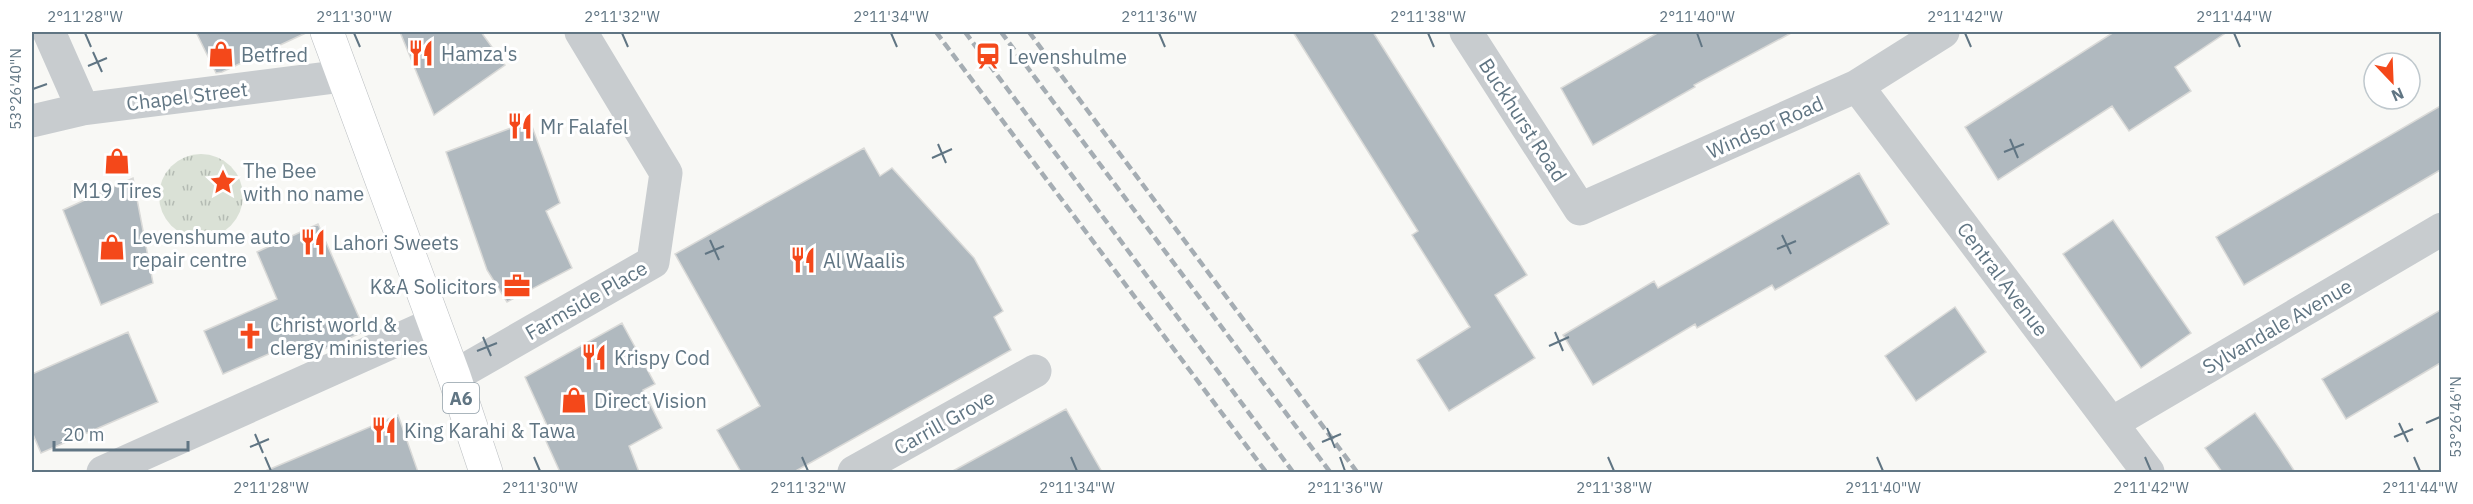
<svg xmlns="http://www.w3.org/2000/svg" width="2473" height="504" viewBox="0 0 2473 504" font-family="'IBM Plex Sans',sans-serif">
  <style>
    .grass { fill: url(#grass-tufts) }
    .building { fill: #b0b9bf; stroke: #dadad8; stroke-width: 1.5 }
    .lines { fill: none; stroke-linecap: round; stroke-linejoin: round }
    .trunk-casing { stroke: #babec1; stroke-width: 34 }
    .minor { stroke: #c8cccf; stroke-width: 33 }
    .trunk { stroke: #fff; stroke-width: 33 }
    .rail { stroke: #a5adb3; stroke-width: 4.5; stroke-dasharray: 9 4.5; stroke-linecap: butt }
    .ticks { fill: none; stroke: #607583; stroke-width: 2 }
    .labels { text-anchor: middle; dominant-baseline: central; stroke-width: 6; stroke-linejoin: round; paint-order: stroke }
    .shield { fill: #fff; stroke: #909ea8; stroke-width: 1.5 }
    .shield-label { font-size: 18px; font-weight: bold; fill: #607583 }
    .poi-label { font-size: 20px; fill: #607583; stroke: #fff; text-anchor: start }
    .street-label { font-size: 20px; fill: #607583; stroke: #fff }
    .neatline { fill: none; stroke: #607583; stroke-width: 2 }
    .ticks-label { font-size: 15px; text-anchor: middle; fill: #607583 }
  </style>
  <defs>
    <pattern id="grass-tufts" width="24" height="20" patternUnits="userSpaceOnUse" patternTransform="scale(1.5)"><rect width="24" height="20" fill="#dae1d6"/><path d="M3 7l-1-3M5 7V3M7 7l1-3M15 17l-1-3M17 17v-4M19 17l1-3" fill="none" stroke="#b4bbb3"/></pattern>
  </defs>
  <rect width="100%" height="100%" fill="#f8f8f5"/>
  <path class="grass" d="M159 196a42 42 0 1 1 84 0a42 42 0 1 1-84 0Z"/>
  <path class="building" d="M196 32H308L222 72 216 73Z
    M400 32H481L505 65 434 115Z
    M1293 32H1373L1527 275 1495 295 1535 358 1449 411 1417 360 1470 327 1412 235 1418 231Z
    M1659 32H1793L1694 85 1695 87 1593 145 1561 88Z
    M2114 32H2227L2175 67 2191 91 2129 131 2112 106 1998 180 1965 127Z
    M2442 105V169L2244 285 2216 237Z
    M530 121 560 203 546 211 572 268 507 302 487 270 446 152Z
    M864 148 880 176 892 168 974 258 1003 311 994 317 1011 350 794 472H741L717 430 760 406 675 254Z
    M1859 173 1889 224 1775 290 1772 285 1697 328 1695 324 1593 385 1563 335 1654 281 1658 288Z
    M133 178 153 283 101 305 63 210Z
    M2113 220 2191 333 2141 368 2063 254Z
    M318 224 365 331 304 358 296 342 223 374 204 331 277 299 257 252Z
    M1955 307 1986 352 1916 401 1885 356Z
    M2442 309V362L2346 419 2322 379Z
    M622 323 655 384 643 390 662 428 629 446 639 472H560L546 441 550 432 525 377Z
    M128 332 158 402 41 453 32 432V374Z
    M1066 409 1102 472H951L1035 426Z
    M2255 413 2280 449 2295 472H2222L2205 448Z
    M398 415 418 472H263Z"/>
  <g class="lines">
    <g class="trunk-casing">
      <path id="trunk" d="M327 32 454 376 486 472"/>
    </g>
    <path class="minor" d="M49 32 83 109
      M1466 32 1580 209 1857 86 1943 32
      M1857 86 2148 472
      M32 121 83 109 343 76
      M454 376 653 262 666 173 581 32
      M2112 423 2442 229
      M103 472 433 324
      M854 472 1035 371"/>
    <use href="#trunk" class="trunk"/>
    <path class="rail" d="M936 32 1266 472
      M965 32 1293 472
      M1001 32 1330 472
      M1029 32 1357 472"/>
  </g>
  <path class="ticks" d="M85 33 91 47M354 33 360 47M622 33 628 47M891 33 897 47M1159 33 1165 47M1428 33 1434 47M1697 33 1702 47M1965 33 1971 47M2234 33 2240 47M93 52 102 72M88 66 107 58M33 89 47 84M2010 139 2018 158M938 144 946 163M2004 152 2024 144M932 158 952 149M1782 235 1791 254M710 240 719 260M1777 249 1796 241M705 254 724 246M1555 332 1563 351M483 337 491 356M1549 346 1569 337M477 351 497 343M2399 423 2408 442M2426 423 2440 417M1327 428 1335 448M255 434 263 453M2394 437 2413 429M1322 442 1341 434M250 447 269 439M265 457 271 471M534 457 540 471M802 457 808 471M1071 457 1077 471M1340 457 1345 471M1608 457 1614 471M1877 457 1883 471M2145 457 2151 471M2414 457 2420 471"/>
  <defs>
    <g id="restaurant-bare" transform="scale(2.07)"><path d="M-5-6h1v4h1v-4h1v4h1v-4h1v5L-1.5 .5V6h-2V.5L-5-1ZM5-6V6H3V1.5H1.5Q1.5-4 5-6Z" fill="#f4481a" stroke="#fff" stroke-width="2.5" paint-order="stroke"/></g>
    <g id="shop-bare" transform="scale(2.07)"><path d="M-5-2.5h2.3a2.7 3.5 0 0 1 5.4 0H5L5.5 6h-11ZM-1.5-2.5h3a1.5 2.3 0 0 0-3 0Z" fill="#f4481a" stroke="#fff" stroke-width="2.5" paint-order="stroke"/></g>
    <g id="station-bare" transform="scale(2.07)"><path d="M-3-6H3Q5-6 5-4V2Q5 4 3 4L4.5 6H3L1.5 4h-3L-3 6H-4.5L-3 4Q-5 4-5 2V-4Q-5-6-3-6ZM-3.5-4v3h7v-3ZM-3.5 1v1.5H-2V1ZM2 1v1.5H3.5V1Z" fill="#f4481a" stroke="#fff" stroke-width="2.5" paint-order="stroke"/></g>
    <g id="sight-bare" transform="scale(2.07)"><path d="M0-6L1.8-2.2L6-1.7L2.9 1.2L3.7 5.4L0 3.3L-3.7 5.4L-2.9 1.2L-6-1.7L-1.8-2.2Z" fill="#f4481a" stroke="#fff" stroke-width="2.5" paint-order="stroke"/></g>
    <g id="office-bare" transform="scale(2.07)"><path d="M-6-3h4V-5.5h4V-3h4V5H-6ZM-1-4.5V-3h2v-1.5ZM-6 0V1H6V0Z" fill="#f4481a" stroke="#fff" stroke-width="2.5" paint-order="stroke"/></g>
    <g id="church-bare" transform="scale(2.07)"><path d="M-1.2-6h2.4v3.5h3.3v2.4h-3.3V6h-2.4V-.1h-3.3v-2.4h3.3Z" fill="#f4481a" stroke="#fff" stroke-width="2.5" paint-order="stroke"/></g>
  </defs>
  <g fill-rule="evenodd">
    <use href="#restaurant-bare" x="421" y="53"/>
    <use href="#shop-bare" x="221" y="54"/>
    <use href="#station-bare" x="988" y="56"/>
    <use href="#restaurant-bare" x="520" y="126"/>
    <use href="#shop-bare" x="117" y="161"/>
    <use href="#sight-bare" x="223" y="182"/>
    <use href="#restaurant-bare" x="313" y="242"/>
    <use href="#shop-bare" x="112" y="247"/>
    <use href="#restaurant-bare" x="803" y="260"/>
    <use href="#office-bare" x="517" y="286"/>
    <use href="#church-bare" x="250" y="336"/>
    <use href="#restaurant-bare" x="594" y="357"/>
    <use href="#shop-bare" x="574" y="400"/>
    <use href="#restaurant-bare" x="384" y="430"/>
  </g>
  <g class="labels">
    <rect class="shield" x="443" y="383" width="36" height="30" rx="4.5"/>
    <g class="shield-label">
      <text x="461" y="398">A6</text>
    </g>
    <g class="poi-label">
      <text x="441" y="53">Hamza's</text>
      <text x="241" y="54">Betfred</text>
      <text x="1008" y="56">Levenshulme</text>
      <text x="540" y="126">Mr Falafel</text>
      <text x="243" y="170">The Bee<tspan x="243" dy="23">with no name</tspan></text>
      <text x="117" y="190" text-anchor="middle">M19 Tires</text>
      <text x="132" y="236">Levenshume auto<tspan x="132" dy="23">repair centre</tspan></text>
      <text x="333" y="242">Lahori Sweets</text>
      <text x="823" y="260">Al Waalis</text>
      <text x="497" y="286" text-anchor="end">K&amp;A Solicitors</text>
      <text x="270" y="324">Christ world &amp;<tspan x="270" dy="23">clergy ministeries</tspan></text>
      <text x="614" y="357">Krispy Cod</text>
      <text x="594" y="400">Direct Vision</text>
      <text x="404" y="430">King Karahi &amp; Tawa</text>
    </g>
    <g class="street-label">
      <text transform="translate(187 96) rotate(-7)">Chapel Street</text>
      <text transform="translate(1523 120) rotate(57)">Buckhurst Road</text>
      <text transform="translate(1765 127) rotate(-24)">Windsor Road</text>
      <text transform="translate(2003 279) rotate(53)">Central Avenue</text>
      <text transform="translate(586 300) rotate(-30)">Farmside Place</text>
      <text transform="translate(2277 326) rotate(-30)">Sylvandale Avenue</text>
      <text transform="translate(944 422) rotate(-29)">Carrill Grove</text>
    </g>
  </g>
  <rect width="2473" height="504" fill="none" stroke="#ffffff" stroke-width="66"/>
  <g transform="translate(2392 81) rotate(157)"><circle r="28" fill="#ffffff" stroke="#bfc8cd" stroke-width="1.5"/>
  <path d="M0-4.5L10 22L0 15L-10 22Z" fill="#f4481a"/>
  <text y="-9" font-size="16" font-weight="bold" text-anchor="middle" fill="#607583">N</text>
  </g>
  <path d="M54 441v9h134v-9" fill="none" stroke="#607583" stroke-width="3"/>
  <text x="63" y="441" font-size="18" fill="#607583" stroke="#ffffff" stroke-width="4.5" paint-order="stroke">20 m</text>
  <rect x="33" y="33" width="2407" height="438" class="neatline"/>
  <g class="ticks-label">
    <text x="85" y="22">2°11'28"W</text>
    <text x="354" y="22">2°11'30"W</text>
    <text x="622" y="22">2°11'32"W</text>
    <text x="891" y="22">2°11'34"W</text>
    <text x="1159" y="22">2°11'36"W</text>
    <text x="1428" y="22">2°11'38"W</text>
    <text x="1697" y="22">2°11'40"W</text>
    <text x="1965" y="22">2°11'42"W</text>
    <text x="2234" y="22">2°11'44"W</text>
    <text transform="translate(16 89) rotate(-90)" y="5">53°26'40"N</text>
    <text transform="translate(2456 417) rotate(-90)" y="5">53°26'46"N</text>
    <text x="271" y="493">2°11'28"W</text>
    <text x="540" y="493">2°11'30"W</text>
    <text x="808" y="493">2°11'32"W</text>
    <text x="1077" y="493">2°11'34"W</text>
    <text x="1345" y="493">2°11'36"W</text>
    <text x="1614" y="493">2°11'38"W</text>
    <text x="1883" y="493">2°11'40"W</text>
    <text x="2151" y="493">2°11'42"W</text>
    <text x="2420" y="493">2°11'44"W</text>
  </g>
</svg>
